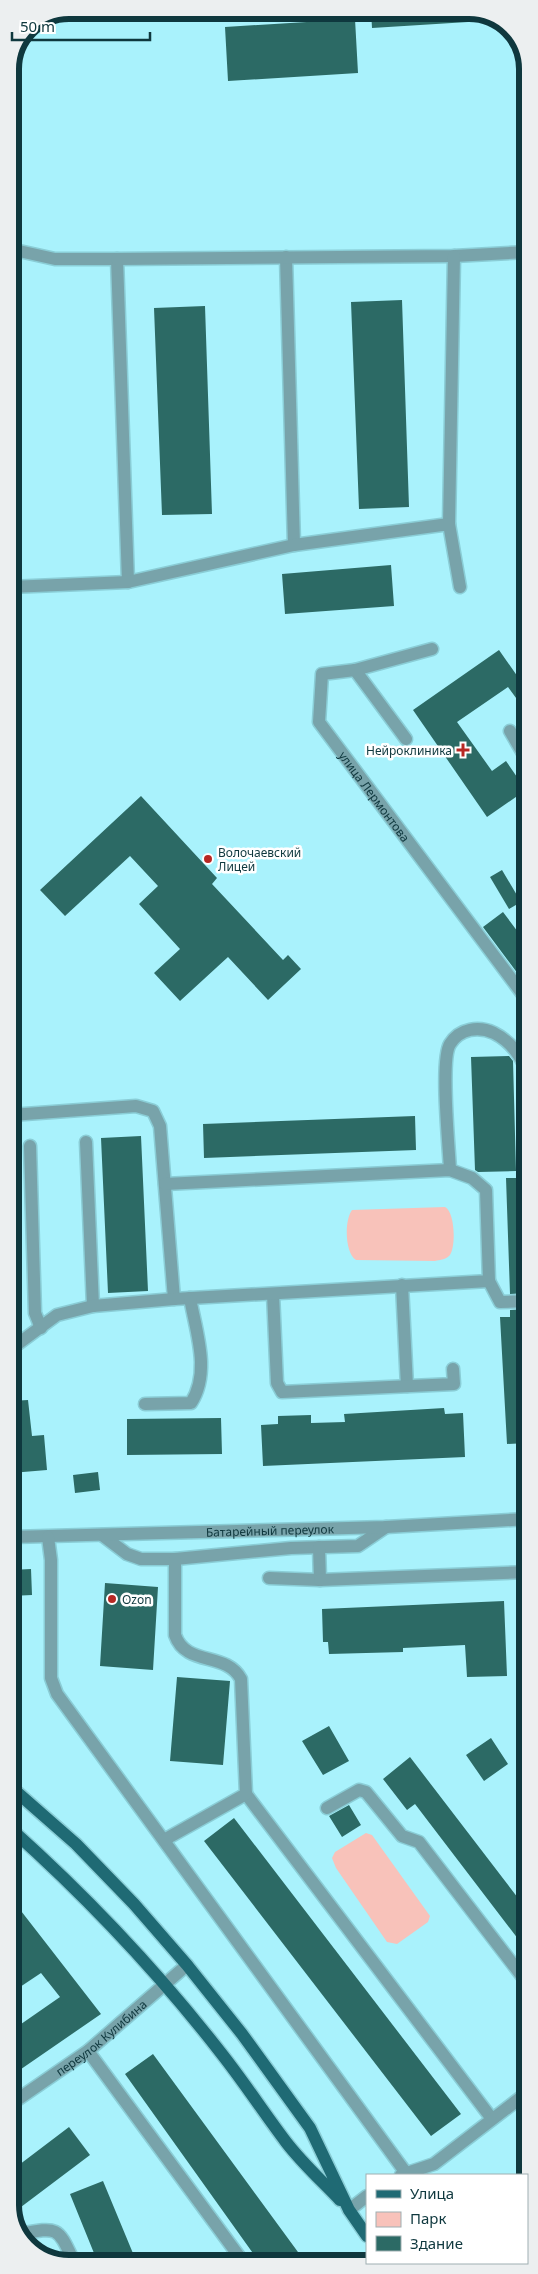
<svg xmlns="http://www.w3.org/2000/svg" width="538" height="2274" viewBox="0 0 538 2274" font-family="'Noto Sans',sans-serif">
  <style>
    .green { fill: #f8c2ba }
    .building { fill: #2c6a65 }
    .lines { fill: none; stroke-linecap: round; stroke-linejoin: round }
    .minor-casing { stroke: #8acdd6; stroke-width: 15 }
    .major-casing { stroke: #8acdd6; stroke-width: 15 }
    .minor { stroke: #78a3aa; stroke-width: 12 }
    .major { stroke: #1f6a74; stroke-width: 12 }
    .poi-dot { fill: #b72824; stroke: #fff; stroke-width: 2 }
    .labels { text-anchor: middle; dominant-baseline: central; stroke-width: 5; stroke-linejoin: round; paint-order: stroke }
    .poi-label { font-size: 12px; fill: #0f383e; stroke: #fff; text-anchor: start }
    .street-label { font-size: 12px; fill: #0f383e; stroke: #fff }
    .rim { fill: none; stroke: #0f383e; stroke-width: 6 }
  </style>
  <rect width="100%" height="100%" fill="#a9f2fc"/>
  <path class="green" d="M445 1207C455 1212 456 1246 450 1255 447 1259 440 1260 435 1261L356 1260C345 1253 344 1221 352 1210Z
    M366 1833 372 1835 430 1916 428 1922 397 1944 387 1942 336 1868 332 1858 335 1852Z"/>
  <path class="building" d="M371 10H468V22L372 28Z
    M355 19 358 73 228 81 225 27Z
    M402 300 409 507 359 509 351 302Z
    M205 306 212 514 162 515 154 308Z
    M391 565 394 606 285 614 282 574Z
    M499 650 527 690V713L508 687 457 722 492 771 506 761 526 790 487 817 413 710Z
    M141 796 217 878 212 884 283 960 288 955 301 969 268 1000 228 957 180 1001 154 973 180 949 139 904 158 886 130 856 65 916 40 890Z
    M502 870 521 902 509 909 490 877Z
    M503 912 527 944V986L483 927Z
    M509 1056 513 1061 516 1171 478 1172 475 1170 471 1057Z
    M415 1116 416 1150 204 1158 203 1124Z
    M141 1136 148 1291 108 1293 101 1138Z
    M506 1178H527L528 1293 510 1294Z
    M528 1309V1443L507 1444 500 1317H510V1310Z
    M28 1400 32 1436 44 1435 47 1470 11 1473V1401Z
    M444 1408 445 1414 463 1413 465 1457 263 1466 261 1425 278 1424V1416L311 1415V1423L345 1422 344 1414Z
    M221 1418 222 1454 127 1455V1419Z
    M98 1472 100 1490 75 1493 73 1475Z
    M31 1569 32 1595 11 1596V1570Z
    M105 1583 158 1587 153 1670 100 1666Z
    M504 1601 507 1676 467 1677 465 1645 403 1648V1652L329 1654 328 1642H323L322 1609Z
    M177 1677 230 1681 223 1765 170 1761Z
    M329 1726 349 1761 323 1775 302 1741Z
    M491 1738 508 1764 484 1781 466 1755Z
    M410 1757 528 1911V1952L415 1804 407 1810 383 1779Z
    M349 1805 361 1825 342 1837 329 1816Z
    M234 1818 461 2114 431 2136 204 1841Z
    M11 1898 101 2014 11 2076V2031L60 1997 41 1973 11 1993Z
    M153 2054 306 2263H260L125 2074Z
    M69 2127 90 2155 21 2207 11 2194V2171Z
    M103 2181 137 2263H98L70 2194Z"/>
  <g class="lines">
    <g class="minor-casing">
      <g id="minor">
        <path d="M10 249 55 259H117L128 582"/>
        <path d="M286 257 294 545"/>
        <path d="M117 259 454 256 527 252"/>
        <path d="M449 524 454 256"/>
        <path d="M10 587 128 582 294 545 449 524 460 587"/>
        <path id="s1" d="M432 649 355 670 322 674 319 722 527 1000"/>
        <path d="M355 670 406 739"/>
        <path d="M510 731 527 760"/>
        <path d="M11 1115 136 1106 153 1111 160 1126 174 1299"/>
        <path d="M86 1142 93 1306"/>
        <path d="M30 1146 35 1313 41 1328"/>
        <path d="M450 1170C449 1147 440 1060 450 1044 460 1028 479 1026 494 1033 510 1041 523 1057 527 1074"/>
        <path d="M489 1281 500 1302 528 1301"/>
        <path d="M402 1285 407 1386"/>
        <path d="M273 1294 277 1383 282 1392 454 1384 453 1369"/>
        <path d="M11 1349 57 1315 93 1306 174 1299 489 1281 486 1190 472 1178 450 1170 165 1184"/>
        <path d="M145 1404 191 1403C211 1372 196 1332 190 1298"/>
        <path d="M102 1535 127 1554 141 1559H175L291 1548 358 1546 386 1527"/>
        <path id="s2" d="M11 1537 386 1527 528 1519"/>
        <path d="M48 1537 51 1560V1678L57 1694 406 2173"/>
        <path d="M269 1578 320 1580 319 1547"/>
        <path d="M320 1580 528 1572"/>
        <path d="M246 1794 492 2119"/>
        <path d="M327 1808 359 1790 366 1792 402 1836 419 1842 528 1984"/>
        <path d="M164 1840 246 1794 241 1679C226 1651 186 1667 175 1635V1559"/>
        <path d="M88 2051 244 2263"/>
        <path id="s3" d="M11 2104 88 2051 187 1965"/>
        <path d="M401 2175 434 2164 528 2092"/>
        <path d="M349 2210 367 2196"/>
        <path d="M21 2234C60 2226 58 2228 75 2264"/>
      </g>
    </g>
    <g class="major-casing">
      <path id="major" d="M11 1787 76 1844 134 1904 187 1965 242 2034 310 2128 349 2210 367 2236
        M11 1829C87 1897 158 1972 221 2053 244 2082 264 2113 286 2142 302 2163 322 2181 340 2200
        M384 2263H385"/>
    </g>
    <use href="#minor" class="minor"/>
    <use href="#major" class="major"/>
  </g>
  <g class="poi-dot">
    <path d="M460.5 742.5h5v5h5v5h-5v5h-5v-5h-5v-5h5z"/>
    <circle cx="208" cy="859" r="5"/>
    <circle cx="112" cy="1599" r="5"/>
  </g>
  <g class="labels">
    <g class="poi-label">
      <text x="452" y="750" text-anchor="end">Нейроклиника</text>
      <text x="218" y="852">Волочаевский<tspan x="218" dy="14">Лицей</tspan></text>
      <text x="122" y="1599">Ozon</text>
    </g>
    <g class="street-label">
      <text stroke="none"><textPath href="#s1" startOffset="254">улица Лермонтова</textPath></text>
      <text stroke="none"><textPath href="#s2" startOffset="259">Батарейный переулок</textPath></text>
      <text stroke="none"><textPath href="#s3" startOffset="112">переулок Кулибина</textPath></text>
    </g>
  </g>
  <path d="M0 0H538V2274H0ZM69 19H469A50 50 0 0 1 519 69V2205A50 50 0 0 1 469 2255H69A50 50 0 0 1 19 2205V69A50 50 0 0 1 69 19Z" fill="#eceff0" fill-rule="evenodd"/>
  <path class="rim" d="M69 19H469A50 50 0 0 1 519 69V2205A50 50 0 0 1 469 2255H69A50 50 0 0 1 19 2205V69A50 50 0 0 1 69 19Z"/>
  <rect x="366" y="2174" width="162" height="90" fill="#ffffff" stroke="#9fafb2"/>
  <rect x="376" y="2190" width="25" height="8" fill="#1f6a74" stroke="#9fafb2"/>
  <text x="410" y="2199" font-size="15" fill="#0f383e">Улица</text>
  <rect x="376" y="2212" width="25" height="15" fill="#f8c2ba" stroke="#9fafb2"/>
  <text x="410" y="2224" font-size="15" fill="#0f383e">Парк</text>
  <rect x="376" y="2236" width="25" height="15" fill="#2c6a65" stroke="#9fafb2"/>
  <text x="410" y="2249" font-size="15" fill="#0f383e">Здание</text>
  <path d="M12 32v8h138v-8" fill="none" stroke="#0f383e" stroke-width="2.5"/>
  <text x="20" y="32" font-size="15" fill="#0f383e" stroke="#ffffff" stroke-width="4" paint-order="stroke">50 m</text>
</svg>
